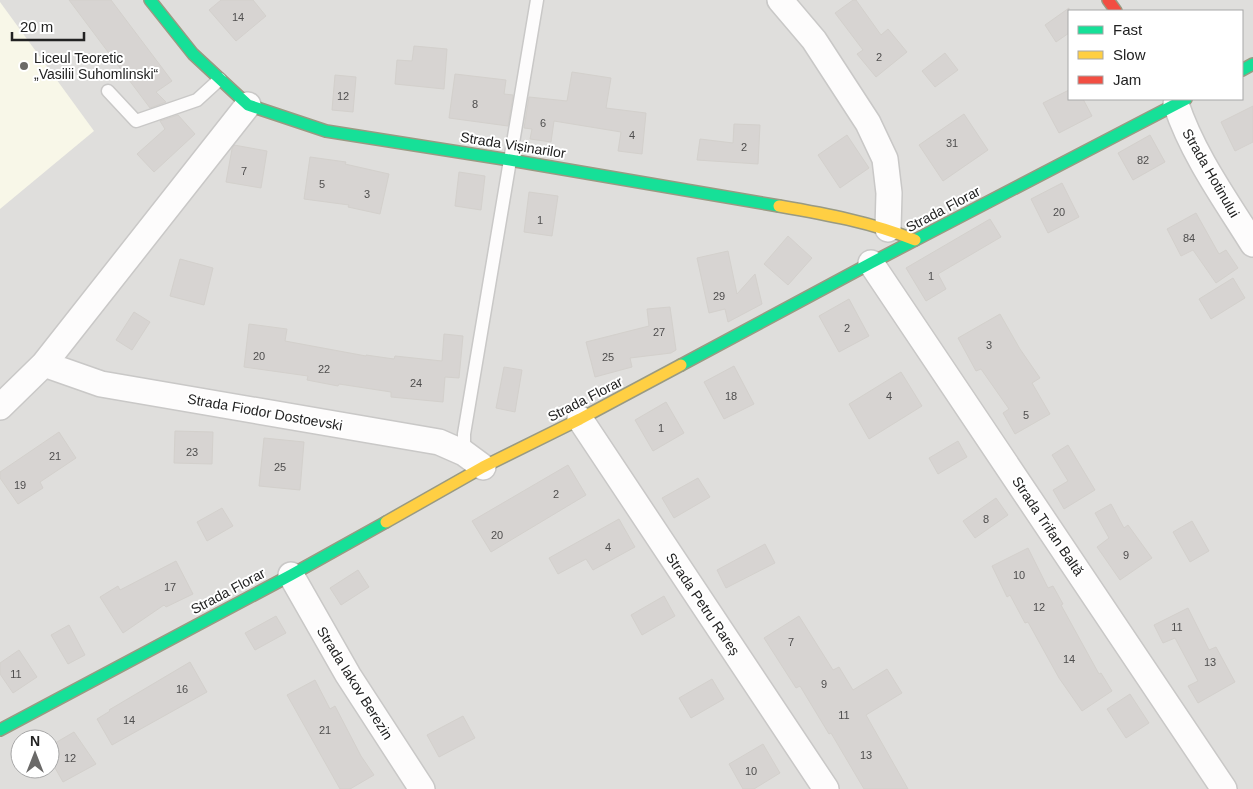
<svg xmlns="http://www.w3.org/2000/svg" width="1253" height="789" viewBox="0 0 1253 789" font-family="Helvetica,sans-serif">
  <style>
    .residential { fill: #dfdedc; fill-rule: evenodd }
    .education { fill: #f8f7e8 }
    .building { fill: #d7d4d2; stroke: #d3d0cc }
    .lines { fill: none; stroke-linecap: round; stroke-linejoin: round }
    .lane-casing { stroke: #c9c8c7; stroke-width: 15 }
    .street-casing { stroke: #c9c8c7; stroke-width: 28 }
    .fast-casing { stroke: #999a82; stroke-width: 14 }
    .slow-casing { stroke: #999a82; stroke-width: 14 }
    .jam-casing { stroke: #999a82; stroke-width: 14 }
    .lane { stroke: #fdfcfc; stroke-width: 12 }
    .street { stroke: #fdfcfc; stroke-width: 25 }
    .fast { stroke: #16e098; stroke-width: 11 }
    .slow { stroke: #ffcf43; stroke-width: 11 }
    .jam { stroke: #f24e42; stroke-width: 11 }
    .poi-dot { fill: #6a6968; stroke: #fff; stroke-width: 2 }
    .labels { text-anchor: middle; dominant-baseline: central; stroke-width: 4; stroke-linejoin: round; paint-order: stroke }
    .number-label { font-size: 11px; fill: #4f4e4e }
    .poi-label { font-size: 14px; fill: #222; stroke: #fff; text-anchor: start }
    .street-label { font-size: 14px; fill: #222; stroke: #fff }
  </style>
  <rect width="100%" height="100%" fill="#f0eeeb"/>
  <path class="residential" d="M0 0H1253V789H0ZM1069 11H1242V99H1069ZM20 739H50V769H20Z"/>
  <path class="education" d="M0 2 94 131 0 209Z"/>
  <path class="building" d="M69 0H111L172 81 156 92 166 102 150 108Z
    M221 0H253L266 16 236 41 209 10Z
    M853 0H856L881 35 888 29 907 52 876 77 857 54 863 50 835 13Z
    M1069 8V33L1056 42 1045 25Z
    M414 46 447 49 444 89 395 84 397 60 412 61Z
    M945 53 958 70 935 87 922 71Z
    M572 72 611 78 606 108 646 113 642 154 618 151 621 132 554 121 551 142 530 139 532 129 524 128 529 97 567 101Z
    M455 74 506 80 504 94 513 95 508 126 449 118Z
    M335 75 356 77 353 112 332 110Z
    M1069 90V99H1083L1092 116 1059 133 1043 103Z
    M1253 106V142L1235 151 1221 122Z
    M964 114 988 150 943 181 919 145Z
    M178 115 195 134 154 172 137 154 165 129 160 121Z
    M734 124 760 125 758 164 697 160 700 139 733 143Z
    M847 135 869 168 840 188 818 155Z
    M1150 135 1165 162 1133 180 1118 153Z
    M234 145 267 151 261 188 226 182 232 149Z
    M310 157 346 162 345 164 389 174 380 214 348 207 349 205 304 199Z
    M459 172 485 176 481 210 455 206Z
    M1062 183 1079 217 1048 233 1031 199Z
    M529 192 558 196 552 236 524 232Z
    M1196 213 1219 254 1226 250 1238 268 1216 283 1193 250 1181 256 1167 229Z
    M990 219 1001 237 938 274 946 289 926 301 906 268Z
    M788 236 812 258 788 285 764 264Z
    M728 251 737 294 755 274 762 304 728 322 725 309 709 313 697 258Z
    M180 259 213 268 204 305 170 296Z
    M1233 278 1245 298 1211 319 1199 299Z
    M849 299 869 336 839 352 819 316Z
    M670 307 676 350 671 353 630 358 632 367 595 377 586 342 649 326 647 309Z
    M134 312 150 322 132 350 116 340Z
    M1000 314 1020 349 1040 378 1032 383 1050 414 1015 434 1003 413 1009 409 981 369 976 371 958 338Z
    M249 324 287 329 285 341 366 356V355L394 359 395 356 442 361 444 334 463 336 459 378 445 377 443 402 391 397V392L339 384 338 386 307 380 308 376 244 367Z
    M734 366 754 404 724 419 704 382Z
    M504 367 522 370 515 412 496 408Z
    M901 372 922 406 869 439 849 404Z
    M666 402 684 433 653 451 635 420Z
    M175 431 213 432 212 464 174 463Z
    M59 432 76 458 40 482 43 488 18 504 0 478V472Z
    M264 438 304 442 300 490 259 486Z
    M958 441 967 457 938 474 929 458Z
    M1068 445 1095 490 1064 509 1053 490 1068 481 1052 455Z
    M568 465 586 495 491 552 472 521Z
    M698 478 710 497 674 518 662 498Z
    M996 498 1008 515 975 538 963 521Z
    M1111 504 1124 528 1128 525 1152 558 1120 580 1097 547 1109 538 1095 513Z
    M222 508 233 526 207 541 197 522Z
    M619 519 635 547 593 570 586 559 558 574 549 558Z
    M1192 521 1209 551 1190 562 1173 532Z
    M765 544 775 563 726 588 717 570Z
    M1028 548 1048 588 1053 586 1063 604 1061 605 1099 674 1101 673 1112 691 1082 711 1059 678 1028 622 1025 623 1010 595 1007 597 992 566Z
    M176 561 193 594 166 607 164 605 123 633 100 597 118 586 120 590Z
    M358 570 369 587 341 605 330 588Z
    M664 596 675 616 642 635 631 615Z
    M1188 608 1209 650 1216 647 1235 682 1198 703 1188 686 1198 681 1175 638 1163 643 1154 625Z
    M276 616 286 633 255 650 245 633Z
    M799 616 833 670 839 667 853 690 887 669 902 693 866 715 908 789H864L831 733 829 734 800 686 796 688 764 638Z
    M69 625 85 655 68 664 51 635Z
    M19 650 37 677 13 693 0 674V663Z
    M190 662 207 692 112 745 97 719 110 711 109 710Z
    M712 679 724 699 691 718 679 698Z
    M315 680 330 709 335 706 361 756 374 775 350 789H340L287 695Z
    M1130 694 1149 723 1126 738 1107 709Z
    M463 716 475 738 439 757 427 735Z
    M74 732 96 764 63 782 50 759V746Z
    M763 744 780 773 754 789H743L729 764Z"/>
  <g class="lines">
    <g class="lane-casing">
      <path id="lane" d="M108 91 136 121 197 100 220 79
        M464 453V434L537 0"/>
    </g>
    <g class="street-casing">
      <path id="street" d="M780 0 814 40 868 123 885 159 889 193 888 229
        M1176 104C1193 155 1225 199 1253 244
        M871 263 1224 789
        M44 364 101 384 439 442 464 453 483 467
        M0 407 44 364 248 105
        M580 419 826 789
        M291 575 348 675 422 789"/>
    </g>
    <g class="fast-casing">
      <path id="fast" d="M150 0 193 54 248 105 326 131 510 160 779 206
        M1242 70 1253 64
        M681 365 871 263 1186 99
        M0 730 291 575 386 522"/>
    </g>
    <g class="slow-casing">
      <path id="slow" d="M779 206C825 214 871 222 915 240
        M386 522 483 467 580 419 681 365"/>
    </g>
    <g class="jam-casing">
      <path id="jam" d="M1108 0 1116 11"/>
    </g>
    <use href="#lane" class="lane"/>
    <use href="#street" class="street"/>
    <use href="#fast" class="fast"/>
    <use href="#slow" class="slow"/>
    <use href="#jam" class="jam"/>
  </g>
  <circle class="poi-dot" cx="24" cy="66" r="5"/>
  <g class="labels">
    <g class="number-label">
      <text x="238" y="17">14</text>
      <text x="879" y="57">2</text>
      <text x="343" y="96">12</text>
      <text x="475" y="104">8</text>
      <text x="543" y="123">6</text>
      <text x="632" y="135">4</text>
      <text x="952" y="143">31</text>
      <text x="744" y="147">2</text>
      <text x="1143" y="160">82</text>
      <text x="244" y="171">7</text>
      <text x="322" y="184">5</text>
      <text x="367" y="194">3</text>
      <text x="1059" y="212">20</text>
      <text x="540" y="220">1</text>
      <text x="1189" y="238">84</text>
      <text x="931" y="276">1</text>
      <text x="719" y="296">29</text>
      <text x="847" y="328">2</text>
      <text x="659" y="332">27</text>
      <text x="989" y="345">3</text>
      <text x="259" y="356">20</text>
      <text x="608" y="357">25</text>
      <text x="324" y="369">22</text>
      <text x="416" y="383">24</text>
      <text x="731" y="396">18</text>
      <text x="889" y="396">4</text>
      <text x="1026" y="415">5</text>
      <text x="661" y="428">1</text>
      <text x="192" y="452">23</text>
      <text x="55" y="456">21</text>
      <text x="280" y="467">25</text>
      <text x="20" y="485">19</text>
      <text x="556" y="494">2</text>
      <text x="986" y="519">8</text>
      <text x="497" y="535">20</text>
      <text x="608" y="547">4</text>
      <text x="1126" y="555">9</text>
      <text x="1019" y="575">10</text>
      <text x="170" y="587">17</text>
      <text x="1039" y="607">12</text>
      <text x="1177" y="627">11</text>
      <text x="791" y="642">7</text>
      <text x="1069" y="659">14</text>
      <text x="1210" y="662">13</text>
      <text x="16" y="674">11</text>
      <text x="824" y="684">9</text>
      <text x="182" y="689">16</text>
      <text x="844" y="715">11</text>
      <text x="129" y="720">14</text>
      <text x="325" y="730">21</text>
      <text x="866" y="755">13</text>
      <text x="70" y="758">12</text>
      <text x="751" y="771">10</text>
    </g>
    <g class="poi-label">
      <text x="34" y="58">Liceul Teoretic<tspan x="34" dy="16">„Vasilii Suhomlinski“</tspan></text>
    </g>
    <g class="street-label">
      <text transform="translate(513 145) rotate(9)">Strada Vișinarilor</text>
      <text transform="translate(1211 173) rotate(60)">Strada Hotinului</text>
      <text transform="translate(943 209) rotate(-28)">Strada Florar</text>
      <text transform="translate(585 399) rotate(-27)">Strada Florar</text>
      <text transform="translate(265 412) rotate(10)">Strada Fiodor Dostoevski</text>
      <text transform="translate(1048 526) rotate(56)">Strada Trifan Baltă</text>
      <text transform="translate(228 591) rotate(-28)">Strada Florar</text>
      <text transform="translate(703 604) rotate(56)">Strada Petru Rareș</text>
      <text transform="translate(355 683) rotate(58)">Strada Iakov Berezin</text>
    </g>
  </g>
  <rect x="1068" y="10" width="175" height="90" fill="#ffffff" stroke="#a7a7a7"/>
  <rect x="1078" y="26" width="25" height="8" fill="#16e098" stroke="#a7a7a7"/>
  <text x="1113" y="35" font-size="15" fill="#222222">Fast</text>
  <rect x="1078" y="51" width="25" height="8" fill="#ffcf43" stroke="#a7a7a7"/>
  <text x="1113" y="60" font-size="15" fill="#222222">Slow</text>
  <rect x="1078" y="76" width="25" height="8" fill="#f24e42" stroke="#a7a7a7"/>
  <text x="1113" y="85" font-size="15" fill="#222222">Jam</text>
  <g transform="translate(35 754)"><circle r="24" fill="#ffffff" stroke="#a7a7a7"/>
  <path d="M0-4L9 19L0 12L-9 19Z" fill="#6a6968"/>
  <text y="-8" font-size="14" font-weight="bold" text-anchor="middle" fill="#222222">N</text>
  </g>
  <path d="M12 32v8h72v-8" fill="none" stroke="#222222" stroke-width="2.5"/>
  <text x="20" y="32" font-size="15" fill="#222222" stroke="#ffffff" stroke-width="4" paint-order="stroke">20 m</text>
</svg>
